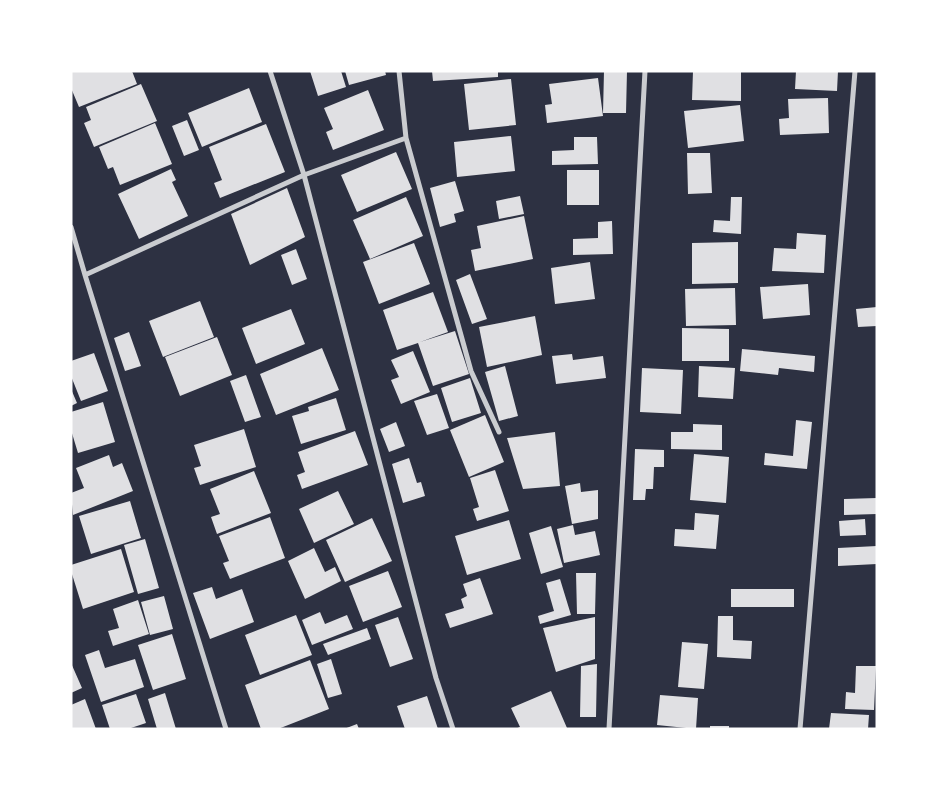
<svg xmlns="http://www.w3.org/2000/svg" width="948" height="800" viewBox="0 0 948 800" font-family="'Varela Round',sans-serif">
  <style>
    .building { fill: #e0e0e3 }
    .lines { fill: none; stroke-linecap: round; stroke-linejoin: round }
    .minor { stroke: #caccd0; stroke-width: 5 }
  </style>
  <rect width="100%" height="100%" fill="#2d3142"/>
  <path class="building" d="M71 71H132L137 84 79 107 71 88Z
    M310 71H341L346 87 318 96Z
    M345 71H385L386 75 349 85Z
    M432 71H498V77L433 81Z
    M604 71H627L626 113H603Z
    M693 71H741V101L692 100Z
    M796 71H838L837 91 795 89Z
    M598 78 603 116 547 123 545 105 552 104 549 84Z
    M511 79 516 125 469 130 464 84Z
    M141 84 157 121 94 147 84 123 91 120 86 107Z
    M249 88 262 122 202 147 188 113Z
    M368 90 384 130 333 150 326 132 333 129 324 108Z
    M828 98 829 133 780 135 779 119 789 118 788 99Z
    M740 105 744 141 688 148 684 111Z
    M187 120 199 150 184 156 172 126Z
    M155 123 172 164 120 185 113 167 108 169 99 147Z
    M266 124 285 172 220 198 214 183 222 180 209 147Z
    M511 136 515 171 457 177 454 142Z
    M574 137H597L598 164 552 165V151L574 150Z
    M396 152 412 189 357 212 341 175Z
    M687 153H710L712 193 688 194Z
    M171 169 176 180 172 182 188 216 139 239 118 194Z
    M567 170H599V205H567Z
    M455 181 464 211 454 214 456 222 440 227 430 188Z
    M287 188 305 237 250 265 231 214Z
    M520 196 524 214 499 219 496 201Z
    M406 197 423 236 370 259 353 220Z
    M731 197H742L741 234 713 232 714 220 730 221Z
    M524 216 533 259 475 271 471 250 481 248 477 226Z
    M612 221 613 254 573 255V239L598 238V222Z
    M797 233 826 235 824 273 772 271 774 248 796 249Z
    M738 242V283L692 284V243Z
    M414 243 430 284 379 304 363 262Z
    M296 249 307 279 292 285 281 255Z
    M590 262 595 299 555 304 551 268Z
    M470 274 487 319 472 324 456 280Z
    M808 284 810 315 763 319 760 287Z
    M735 288 736 325 686 326 685 289Z
    M433 292 448 332 420 342 455 331 469 374 433 386 418 343 397 350 383 310Z
    M200 301 214 337 163 357 149 321Z
    M877 307V326L858 327 856 309Z
    M291 309 305 344 256 364 242 328Z
    M535 316 542 355 487 367 479 327Z
    M682 328 729 329V361H682Z
    M129 332 141 366 125 371 114 338Z
    M217 337 232 375 180 396 165 357Z
    M322 348 339 390 276 415 260 374Z
    M742 349 815 356 814 372 779 368 778 375 740 371Z
    M413 351 430 392 401 404 391 380 399 377 391 360Z
    M94 353 108 391 81 401 71 376V361Z
    M572 354 573 360 603 356 606 378 556 384 552 356Z
    M505 366 518 416 499 421 485 372Z
    M699 366 735 368 733 399 698 397Z
    M642 368 683 370 681 414 640 412Z
    M246 375 261 417 245 422 230 381Z
    M470 378 481 413 452 422 441 388Z
    M71 389 77 403 71 406Z
    M437 394 449 428 427 435 414 401Z
    M336 398 346 430 301 444 292 416 309 411 308 407Z
    M103 402 115 442 78 453 71 430V412Z
    M485 415 504 462 469 477 450 430Z
    M796 420 812 422 807 469 764 465 765 453 793 456Z
    M396 422 405 446 389 452 380 429Z
    M693 424 722 425V450L671 449V432H693Z
    M244 429 256 467 200 485 194 468 201 466 194 445Z
    M355 431 368 465 302 489 297 475 305 472 298 452Z
    M555 432 560 486 523 489 507 438Z
    M635 449 664 450V467H654L653 489H646L645 500H633Z
    M694 454 729 457 726 503 690 500Z
    M109 455 113 467 122 463 133 491 73 515 71 493 84 488 76 468Z
    M409 458 417 483 421 482 425 496 403 503 392 464Z
    M495 470 509 511 477 521 473 509 479 507 470 478Z
    M254 471 271 513 217 534 211 517 220 514 210 489Z
    M580 483 581 492 598 490V519L572 524 565 486Z
    M338 491 354 524 314 543 299 509Z
    M877 498V514L844 515V499Z
    M130 501 141 538 91 554 79 516Z
    M695 513 719 515 716 549 674 546 675 529 694 530Z
    M270 517 285 558 230 579 223 563 229 561 219 536Z
    M372 518 392 561 345 582 326 540Z
    M865 519 866 535 840 536 839 521Z
    M509 520 521 559 467 575 455 536Z
    M573 525 575 535 595 531 600 555 564 563 557 529Z
    M551 526 563 567 541 574 529 533Z
    M145 539 159 588 138 594 124 545Z
    M877 546V564L838 566V548Z
    M314 548 325 572 335 567 341 581 305 599 288 561Z
    M121 549 134 592 83 609 71 571V565Z
    M388 571 402 607 363 622 349 586Z
    M576 573H596L595 614H577Z
    M480 578 493 614 450 628 445 614 464 608 461 599 467 596 463 584Z
    M560 579 571 615 540 624 538 616 554 611 546 583Z
    M212 587 216 599 242 589 254 622 210 639 193 593Z
    M731 589H794V607H731Z
    M164 596 173 629 150 635 141 602Z
    M138 600 149 634 113 646 108 631 119 628 113 609Z
    M320 612 325 624 347 615 353 629 312 645 302 620Z
    M296 615 312 655 260 675 245 635Z
    M718 616H733V640L752 641 751 659 717 657Z
    M398 617 413 659 390 667 375 625Z
    M595 617V659L556 672 543 628Z
    M367 628 371 639 328 655 323 644Z
    M172 634 186 679 153 690 138 645Z
    M682 642 708 644 704 689 678 687Z
    M99 650 105 668 135 659 144 687 101 702 85 655Z
    M331 659 342 694 328 698 317 664Z
    M310 660 329 709 278 729H261L245 685Z
    M71 663 82 688 71 693Z
    M597 664 596 717H580L581 666Z
    M856 666H876L874 710 845 709 846 692 855 693Z
    M551 691 567 728 515 729 520 727 511 708Z
    M165 693 176 729H157L148 699Z
    M136 694 146 723 128 729H110L102 705Z
    M660 695 698 698 696 729 657 725Z
    M427 696 438 729H405L397 706Z
    M85 699 96 729H71V705Z
    M831 713 869 715 868 729H829Z
    M357 724 359 729H344Z
    M710 726H729V729H710Z"/>
  <g class="lines">
    <path class="minor" d="M270 71 304 175 436 678 453 729
      M399 71 406 138 471 371 499 432
      M71 227 85 275 226 729
      M85 275 304 175 406 138
      M609 729 645 71
      M800 729 855 71"/>
  </g>
  <rect width="948" height="800" fill="none" stroke="#ffffff" stroke-width="145"/>
</svg>
